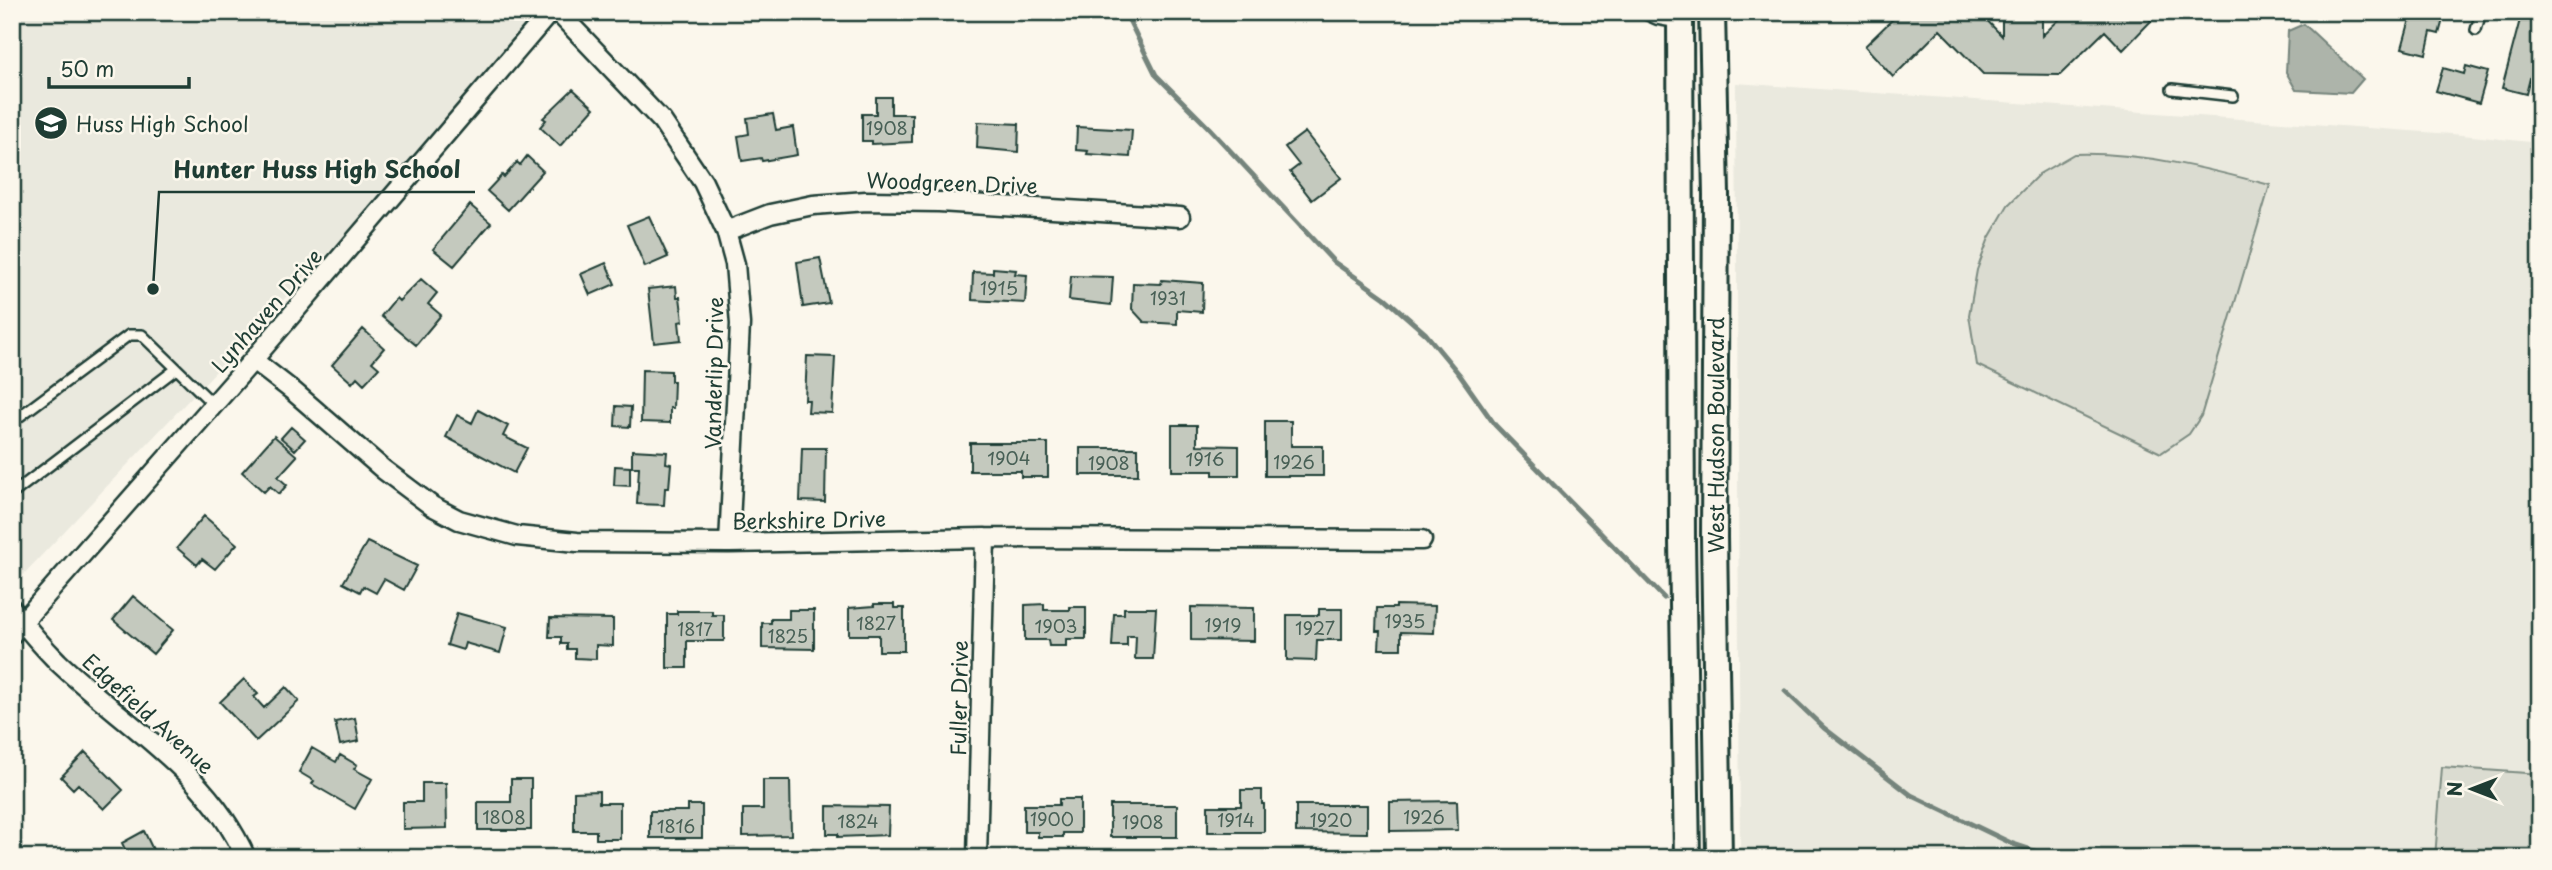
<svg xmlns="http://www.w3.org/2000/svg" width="2552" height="870" viewBox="0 0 2552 870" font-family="'Playpen Sans',sans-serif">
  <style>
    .built { fill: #eae9de }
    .green { fill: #dbdcd1; stroke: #7d8c82; stroke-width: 2 }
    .water { fill: #adb4aa; stroke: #74847b; stroke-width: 2 }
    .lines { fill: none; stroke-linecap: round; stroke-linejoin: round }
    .stream { stroke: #74847b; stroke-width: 5 }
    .building { fill: #c4c9be; stroke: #1f3d34; stroke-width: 2 }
    .lane-casing { stroke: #1f3d34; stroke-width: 14 }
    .street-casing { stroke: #1f3d34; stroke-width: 23 }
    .secondary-casing { stroke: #1f3d34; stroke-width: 30 }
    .lane { stroke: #fbf7ec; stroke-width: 9 }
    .street { stroke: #fbf7ec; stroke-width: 18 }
    .secondary { stroke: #fbf7ec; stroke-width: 24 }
    .labels { text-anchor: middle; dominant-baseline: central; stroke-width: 5; stroke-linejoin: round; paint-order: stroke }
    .number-label { font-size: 18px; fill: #486056 }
    .poi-label { font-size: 21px; fill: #1f3d34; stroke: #fbf7ec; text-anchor: start }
    .street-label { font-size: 21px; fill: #1f3d34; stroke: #fbf7ec }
    .leader { fill: none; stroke: #1f3d34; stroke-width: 2.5 }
    .callout-dot { fill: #1f3d34; stroke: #fbf7ec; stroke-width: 2.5 }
    .callout-label { font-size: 23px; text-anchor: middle; font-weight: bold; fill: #1f3d34; stroke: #fbf7ec; stroke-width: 5; stroke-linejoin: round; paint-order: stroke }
  </style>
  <rect width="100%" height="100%" fill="#fbf7ec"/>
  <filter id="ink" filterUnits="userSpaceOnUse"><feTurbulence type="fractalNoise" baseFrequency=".0143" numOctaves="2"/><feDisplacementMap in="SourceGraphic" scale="14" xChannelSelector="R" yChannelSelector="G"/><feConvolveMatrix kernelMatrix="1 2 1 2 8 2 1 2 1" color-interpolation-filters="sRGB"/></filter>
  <g filter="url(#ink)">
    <path class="built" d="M12 12H556L22 576 12 565Z
      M1736 83 2452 134 2540 143V858H1740Z"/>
    <path class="green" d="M2074 154C2142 152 2205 168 2270 185L2201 416 2189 434 2161 453 1977 365 1969 315 1977 270 1989 238 2008 205 2039 174Z
      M2442 767 2540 774V858H2435Z"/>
    <path class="water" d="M2304 24 2363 79 2351 93 2296 90 2286 72 2288 31Z"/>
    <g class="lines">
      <path class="stream" d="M1125 12 1156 75 1209 128 1334 262 1385 298 1426 334 1459 374 1495 425 1664 598
        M1785 691 1824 728 1911 795 2013 844 2056 858"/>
    </g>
    <path class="building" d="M1900 12H1979L2002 36V12H2042V36L2067 12H2143L2151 21 2123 50 2105 31 2060 75 1983 74 1940 30 1893 77 1865 46Z
      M2412 12H2445L2439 34 2431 32 2426 54 2402 48Z
      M2522 12H2540V39L2526 94 2502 88Z
      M2466 66 2488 72 2479 103 2436 91 2443 68 2464 74Z
      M573 89 594 108 560 146 540 127 546 120 543 118Z
      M876 97H891V114H912V142L872 144V141H862V114H876Z
      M773 114 776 130 793 127 797 155 762 161 761 158 742 161 738 136 749 134 747 118Z
      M978 122 1019 124 1018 152 977 148Z
      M1077 127 1132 130 1130 157 1087 154 1088 151 1076 150Z
      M1305 132 1341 178 1312 200 1290 172 1299 165 1285 147Z
      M527 156 543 171 508 210 487 191 502 175 504 177 517 162 520 165Z
      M470 205 491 223 454 266 433 249Z
      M649 216 668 257 645 267 627 225Z
      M820 258 829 303 803 307 797 262Z
      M606 263 615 284 590 295 581 274Z
      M993 268 1016 270 1015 274 1027 275 1025 303 972 300 973 272 993 273Z
      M1071 276 1113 277 1111 305 1069 300Z
      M421 279 437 293 428 304 441 315 416 345 381 316 396 298 399 301Z
      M1162 280 1203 283 1202 312 1177 310V324L1144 322 1132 309 1133 283 1161 284Z
      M676 286 677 297H680L683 321 679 322 681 340 654 343 648 289Z
      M363 329 384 348 372 362 379 368 364 384 357 377 352 383 332 365Z
      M807 356 835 357 832 413 808 412 809 400H805Z
      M642 370 671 371V381H674L673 408H670V423L641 422Z
      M616 406 631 407 630 427 615 426Z
      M478 410 508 426 503 436 527 448 514 473 446 437 457 415 472 423Z
      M1265 421H1291V446H1323V476H1265Z
      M1172 425H1197V445L1239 446V475H1213V471H1172Z
      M291 427 305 439 295 450 281 438Z
      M274 436 297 456 278 477 287 485 279 494 270 486 264 492 242 472Z
      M970 443H1048V477H1021V471H970Z
      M802 448H826L825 502 800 501Z
      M1080 448H1138V475H1080Z
      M632 450 667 452 666 463 671 464 669 488H665L664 505 637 504 639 467H632Z
      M615 466 630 467V486L614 485Z
      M204 516 237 544 215 569 202 559 197 565 177 548Z
      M367 542 417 566 404 590 384 579 376 593 363 586 360 592 343 583Z
      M133 596 173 630 153 654 113 620Z
      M874 604H894V608H904V651H879V635H849V608L874 606Z
      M1044 604V610H1070V607H1086V639H1066V646H1049L1048 640H1025V605Z
      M1396 605 1435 606 1434 633 1401 632V649H1379L1380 631H1376L1377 608H1396Z
      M1191 607 1254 608V641L1191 640Z
      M1124 608H1156L1153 659H1135L1136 636H1127V646H1112L1114 614H1124Z
      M1319 609H1342V640H1317L1316 661 1287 660V615H1319Z
      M789 610H814V649L762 648V623H771V619H789Z
      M677 611H712V615H724V641H687V668H667V614H677Z
      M457 613 507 627 500 653 465 643 463 650 447 645Z
      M550 618 613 619V646L596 645V659L575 658V649H567V644H561V637H549Z
      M244 679 258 694 254 697 264 708 286 687 299 701 256 741 220 702Z
      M355 718 359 741 340 745 335 722Z
      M312 748 336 762 340 755 357 765 354 769 372 779 355 809 312 784 314 781 299 772Z
      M85 752 123 790 104 809 78 784 73 789 61 777Z
      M511 779H531V830H478V802H511Z
      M763 780H790L791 835 743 836V809H763Z
      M422 783H446L447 828 403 829V802H422Z
      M1241 790H1262V804H1264V832H1208V806H1241Z
      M599 791V803H620V839H596V831H574V792Z
      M1059 799H1080V833H1063V837H1038V832H1024V805H1059Z
      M1457 801 1458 830 1390 831V802Z
      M688 805H702V838H650V811H688Z
      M1110 805H1177V837H1110Z
      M1296 805H1367V833L1296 832Z
      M827 806 889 807 888 835 838 837V834H827Z
      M144 831 157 858H129L122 843Z"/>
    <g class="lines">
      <g class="lane-casing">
        <path id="lane" d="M1641 12 1656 19 1679 23
          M2476 30 2481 12
          M2172 89 2233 96
          M12 422 129 335H142L214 405
          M12 494 176 369"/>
      </g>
      <g class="street-casing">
        <path id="street" d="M558 12 662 121 703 182 726 231 735 264 740 324 729 543
          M726 231 770 214 813 205 866 201 939 202 1180 217
          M253 360 293 391 384 470 432 506 459 520 517 536 577 542 729 543 985 538 1422 540
          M12 609C26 627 42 646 58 662 124 725 208 771 246 858
          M12 634 253 360 550 12
          M977 858 985 538"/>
      </g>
      <g class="secondary-casing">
        <path id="secondary" d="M1680 12 1682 541 1687 858
          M1712 12 1716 195 1714 537 1719 858"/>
      </g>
      <use href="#lane" class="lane"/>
      <use href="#street" class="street"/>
      <use href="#secondary" class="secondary"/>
    </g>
  </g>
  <defs>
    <g id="school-disc" transform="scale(1.75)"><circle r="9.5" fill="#1f3d34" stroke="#fbf7ec"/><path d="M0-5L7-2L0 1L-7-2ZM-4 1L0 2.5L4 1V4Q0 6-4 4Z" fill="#fff"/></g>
  </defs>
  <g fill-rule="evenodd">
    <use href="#school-disc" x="51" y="123"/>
  </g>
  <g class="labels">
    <g class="number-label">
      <text x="887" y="127">1908</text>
      <text x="999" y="287">1915</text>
      <text x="1168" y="297">1931</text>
      <text x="1009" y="457">1904</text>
      <text x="1205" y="458">1916</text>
      <text x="1294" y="461">1926</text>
      <text x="1109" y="462">1908</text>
      <text x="1405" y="620">1935</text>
      <text x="876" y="622">1827</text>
      <text x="1223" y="624">1919</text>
      <text x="1056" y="625">1903</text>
      <text x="1315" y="627">1927</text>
      <text x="695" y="628">1817</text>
      <text x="788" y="635">1825</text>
      <text x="504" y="816">1808</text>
      <text x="1424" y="816">1926</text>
      <text x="1052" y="818">1900</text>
      <text x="1236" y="819">1914</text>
      <text x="1331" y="819">1920</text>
      <text x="858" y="820">1824</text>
      <text x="1143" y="821">1908</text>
      <text x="676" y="825">1816</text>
    </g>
    <g class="poi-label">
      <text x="76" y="123">Huss High School</text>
    </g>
    <g class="street-label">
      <text transform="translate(952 182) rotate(2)">Woodgreen Drive</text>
      <text transform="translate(266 310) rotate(-49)">Lynhaven Drive</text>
      <text transform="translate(713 373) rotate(-89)">Vanderlip Drive</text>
      <text transform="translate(1715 435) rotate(-90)">West Hudson Boulevard</text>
      <text transform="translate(809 519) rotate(-1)">Berkshire Drive</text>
      <text transform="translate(958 698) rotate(-89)">Fuller Drive</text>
      <text transform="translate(149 713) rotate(42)">Edgefield Avenue</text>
    </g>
  </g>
  <path class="leader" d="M153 289L159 192H475"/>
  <circle class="callout-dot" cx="153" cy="289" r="7"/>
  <g class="callout-label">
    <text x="317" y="178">Hunter Huss High School</text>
  </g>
  <rect width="2552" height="870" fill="none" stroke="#fbf7ec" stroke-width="42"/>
  <rect x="21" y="21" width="2510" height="828" fill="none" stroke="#1f3d34" stroke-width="2.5" filter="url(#ink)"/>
  <g transform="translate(2472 789) rotate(270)" stroke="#fbf7ec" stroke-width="5" paint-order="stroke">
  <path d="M0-5L12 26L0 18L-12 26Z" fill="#1f3d34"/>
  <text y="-10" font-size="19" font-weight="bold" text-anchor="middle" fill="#1f3d34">N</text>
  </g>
  <path d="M49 77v10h140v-10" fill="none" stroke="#1f3d34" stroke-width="3.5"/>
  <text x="60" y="77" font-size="21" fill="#1f3d34" stroke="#fbf7ec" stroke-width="5" paint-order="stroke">50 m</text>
</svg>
